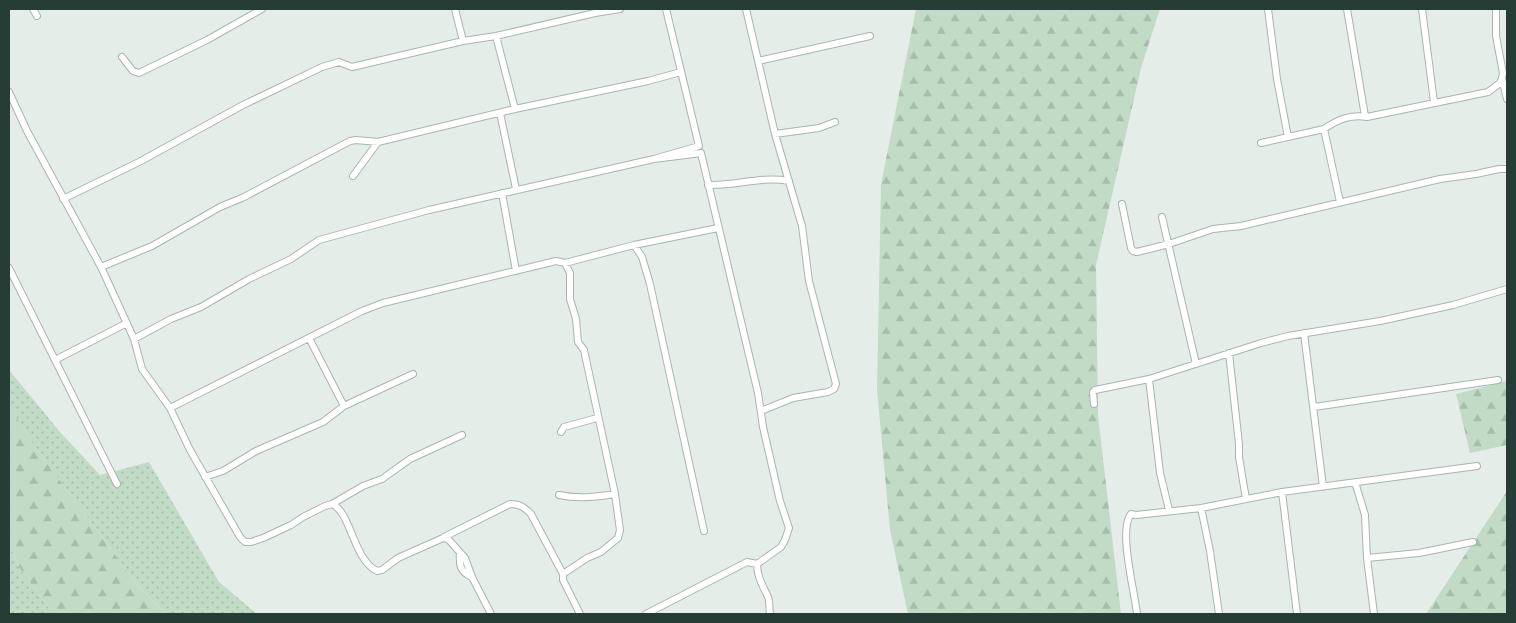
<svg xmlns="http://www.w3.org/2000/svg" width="1516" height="623" viewBox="0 0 1516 623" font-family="Montserrat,sans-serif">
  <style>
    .grass { fill: url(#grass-dots) }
    .forest { fill: url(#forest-firs) }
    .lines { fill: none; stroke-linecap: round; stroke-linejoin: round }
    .street-casing { stroke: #a8b5b0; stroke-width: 8 }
    .street { stroke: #fff; stroke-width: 6 }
  </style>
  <defs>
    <pattern id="grass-dots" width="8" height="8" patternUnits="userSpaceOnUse" patternTransform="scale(1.25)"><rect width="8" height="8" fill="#c1dbc7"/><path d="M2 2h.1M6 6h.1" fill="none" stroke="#a6bdac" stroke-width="1.8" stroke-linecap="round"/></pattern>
    <pattern id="forest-firs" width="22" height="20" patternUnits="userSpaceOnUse" patternTransform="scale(1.25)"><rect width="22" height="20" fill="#c1dbc7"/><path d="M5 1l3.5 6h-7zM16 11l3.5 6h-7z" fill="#a6bdac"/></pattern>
  </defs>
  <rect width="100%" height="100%" fill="#e5ede9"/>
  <path class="grass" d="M9 370 60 432 100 475 149 462 219 582 257 614H166L140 588 37 450 9 406Z
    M9 543 19 567 53 614H9Z"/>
  <path class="forest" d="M916 9H1160L1141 68 1096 265 1098 415 1121 614H908L890 530 877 389 881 184Z
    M1507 381V445L1470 453 1456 394Z
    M9 406 37 450 140 588 166 614H53L19 567 9 543Z
    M1507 491V614H1426Z"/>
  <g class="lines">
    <g class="street-casing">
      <path id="street" d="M33 9 37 16
        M455 9 463 41
        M666 9 699 146 654 159 701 153 758 393 763 427 780 501 789 528 785 540 781 547 757 564C757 577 763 586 768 597 770 602 769 609 770 614
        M746 9 775 134 802 226 809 281 836 384 834 389 828 392 793 398 761 411
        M1268 9 1277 79 1288 137
        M1347 9 1365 116
        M1422 9 1434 102
        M1496 9V36L1503 73 1502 78 1507 99
        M496 36 515 109
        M122 57 133 71 139 73 207 40 262 9
        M758 61 870 36
        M9 92 27 131 101 267 134 339 142 369 170 408 190 450 240 537 245 542H251L263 538 291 525 303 517 325 506 332 504 363 486 382 479 410 459 462 435
        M500 113 516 189
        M1324 129 1340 202
        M775 134 819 128 835 122
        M1261 143 1324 129C1337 120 1350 114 1367 117L1488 92 1500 83 1502 78
        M353 176 378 142
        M708 185C736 186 761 176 789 181
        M502 193 516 271
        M63 199 139 162 243 105 322 67 339 62 352 67 463 41 496 36 595 13 620 9
        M1122 204 1131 248 1133 251 1137 252 1169 244 1213 229 1241 226 1440 179 1476 174 1499 169H1507
        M1162 217 1196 364
        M634 245 642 257 650 284 704 531
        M565 263 570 273V299L576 319 578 342 584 350 615 494 620 530 618 538 601 552 587 558 563 574V580L580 614
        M101 267 152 246 220 207 244 197 350 141 356 140 378 142 515 109 648 81 681 72
        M9 268 117 484
        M1304 333 1323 487
        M309 338 344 406
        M134 339 171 319 201 307 249 279 291 259 319 240 429 210 654 159
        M1229 353 1239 444V457L1246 499
        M55 360 127 323
        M1149 379 1160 473 1169 510
        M1094 404 1093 392 1095 390 1149 379 1261 343 1288 336 1380 321 1453 305 1507 289
        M1314 407 1498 380
        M170 408 362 311 383 303 556 261 565 263 634 245 718 228
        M561 432 564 427 597 418
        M205 477 223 471 256 451 323 422 344 406 413 374
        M1355 482 1365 515 1367 558 1374 614
        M1282 492 1297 614
        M559 495C578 499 596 497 615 494
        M332 504C351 512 353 559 377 571L382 570 398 558 443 538 448 539 465 558 472 577 491 614
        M1201 508 1210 551 1219 614
        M444 537 510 504C520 504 524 507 531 514L563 574
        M460 553C459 565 460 572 472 577
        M1367 558 1419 553 1473 542
        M646 614 747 562 757 564
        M1137 614C1135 593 1118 530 1131 514L1136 515 1201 508 1282 492 1477 466"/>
    </g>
    <use href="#street" class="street"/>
  </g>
  <rect width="1516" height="623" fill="none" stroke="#263d36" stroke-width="20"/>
</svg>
